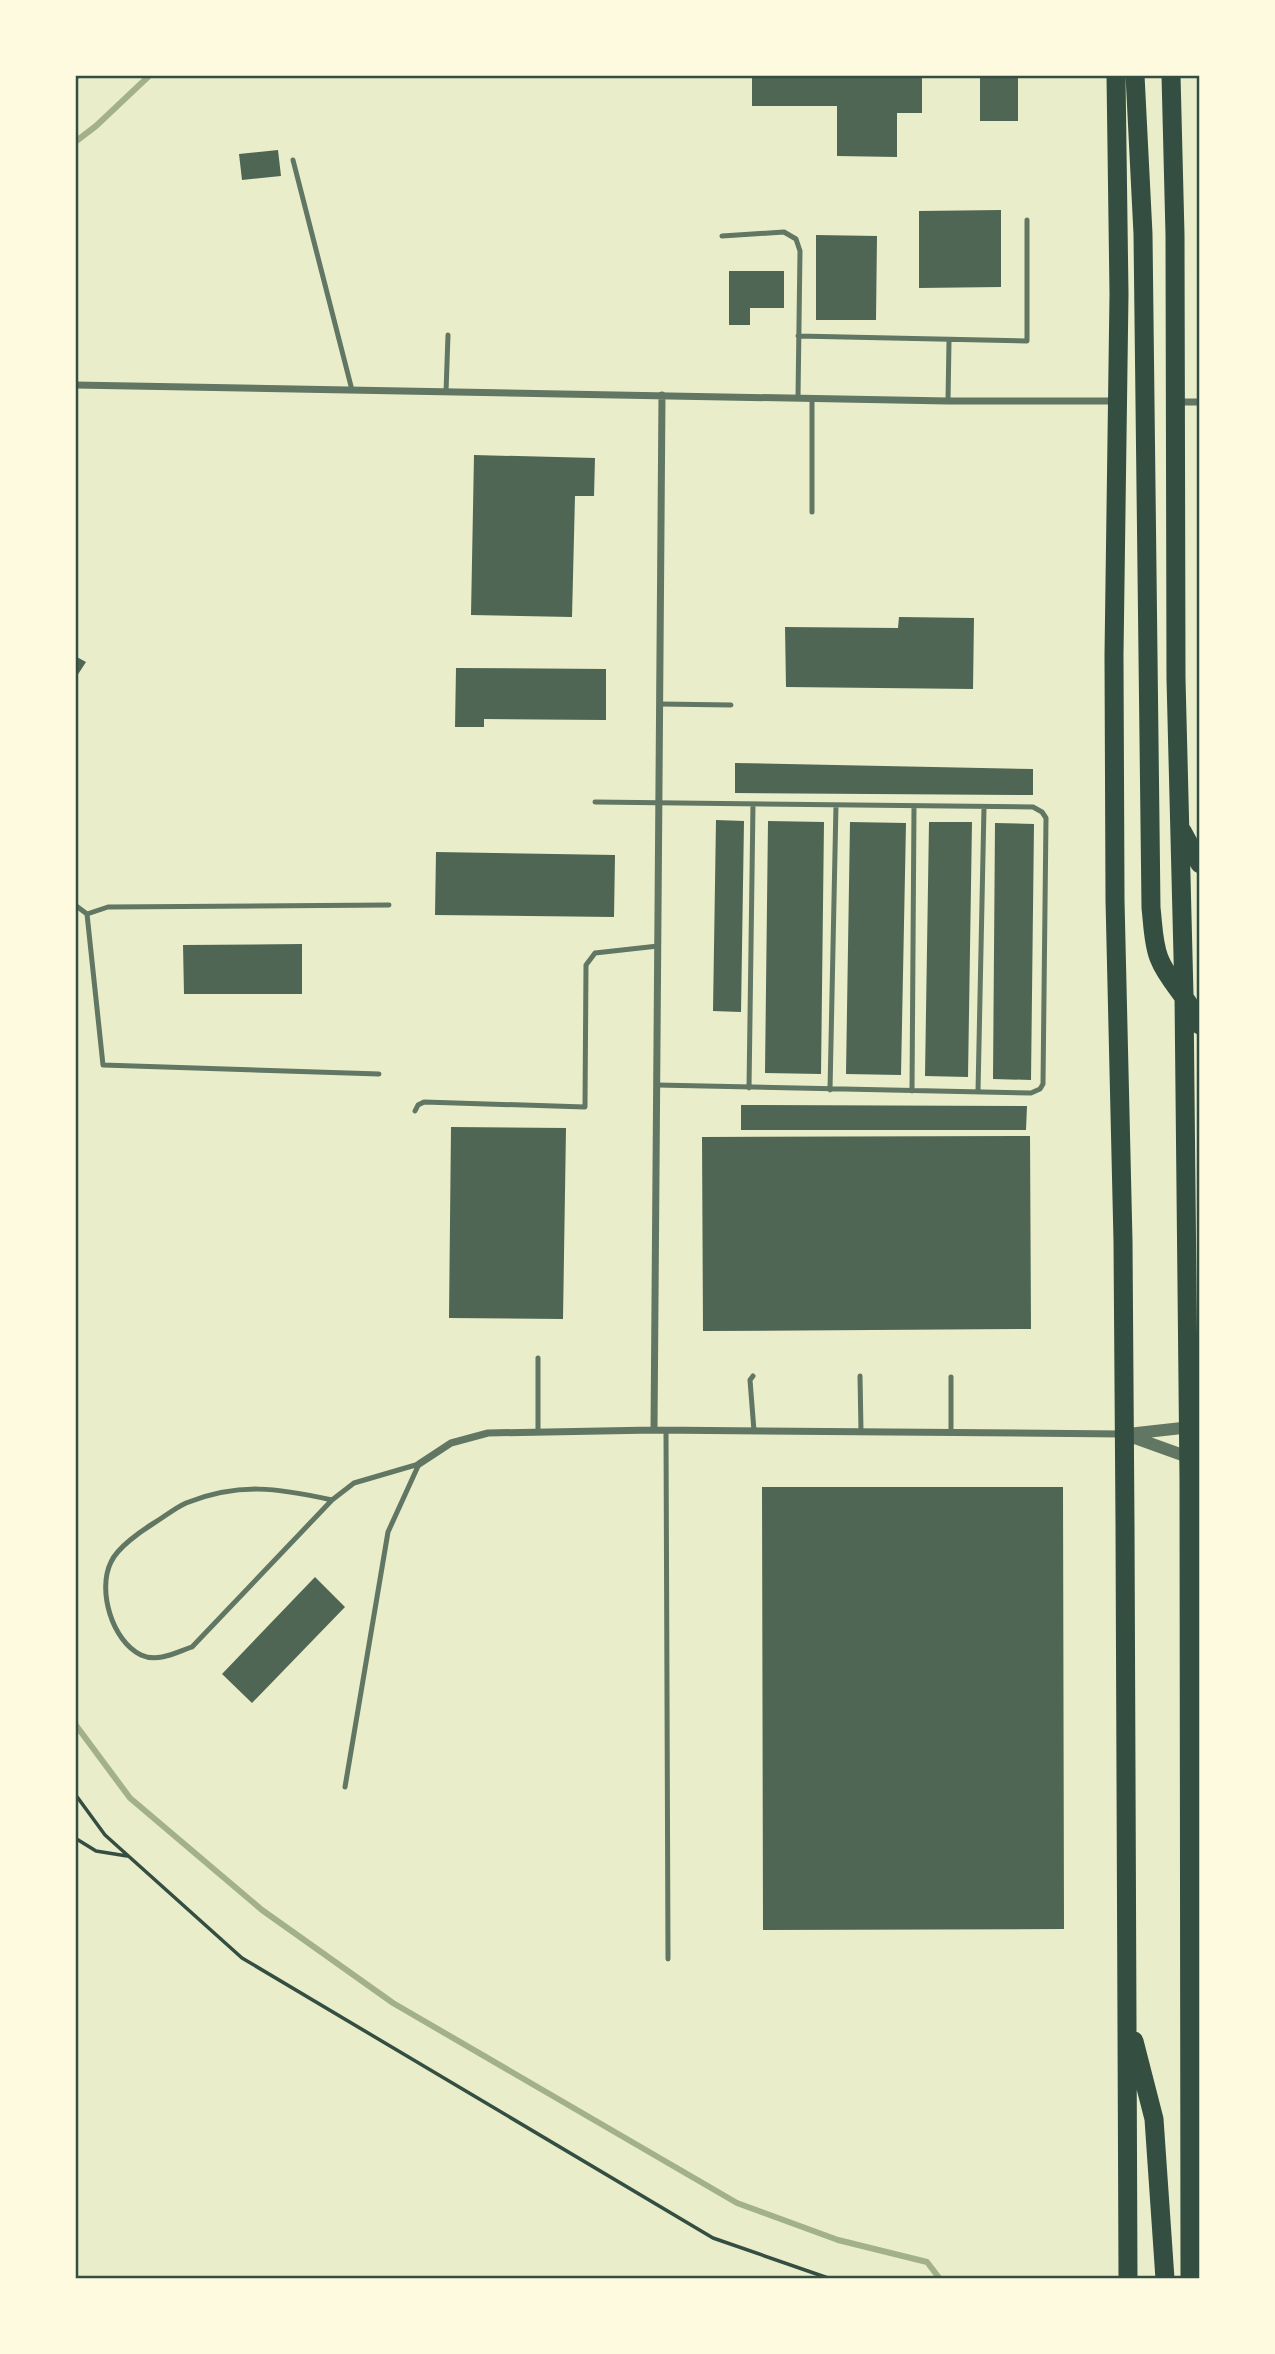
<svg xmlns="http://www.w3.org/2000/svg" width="1275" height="2354" viewBox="0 0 1275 2354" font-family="'Titillium Web',sans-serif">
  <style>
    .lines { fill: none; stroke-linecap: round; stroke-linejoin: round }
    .stream { stroke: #a3b18a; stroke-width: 6 }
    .building { fill: #4f6655 }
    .path { stroke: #344e41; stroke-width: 3.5 }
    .service { stroke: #617663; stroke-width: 5 }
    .minor { stroke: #617663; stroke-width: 7 }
    .tertiary { stroke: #617663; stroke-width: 12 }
    .trunk { stroke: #344e41; stroke-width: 19 }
    .neatline { fill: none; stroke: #344e41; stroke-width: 2.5 }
  </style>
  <rect width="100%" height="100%" fill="#e9edc9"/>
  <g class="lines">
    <path class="stream" d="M75 142 96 126 150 75
      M75 1724 130 1798 262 1910 393 2003 737 2203 838 2240 927 2262 940 2279"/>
  </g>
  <path class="building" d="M752 75H922V113H897V157L837 156V106H752Z
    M980 75H1018V121H980Z
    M278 150 281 176 242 180 239 154Z
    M1001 210V287L919 288V211Z
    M816 235 877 236 876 320H816Z
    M729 271H784V308H750V325H729Z
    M474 455 595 458 594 496H575L572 617 471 615Z
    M899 617 974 618 973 689 786 687 785 627 898 628Z
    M75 656 86 662 75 679Z
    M456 668 606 669V720L484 719V727H455Z
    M735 763 1033 769V795L735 793Z
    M716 820 744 821 741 1012 713 1011Z
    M768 821 824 822 821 1074 765 1073Z
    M850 822 906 823 901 1075 846 1074Z
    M929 822H972L968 1077 925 1076Z
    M995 823 1034 824 1031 1080 993 1079Z
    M436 852 615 855 614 917 435 915Z
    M302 944V994H184L183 945Z
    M741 1105 1027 1106 1026 1130H741Z
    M451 1127 566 1128 563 1319 449 1318Z
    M1030 1136 1031 1329 703 1331 702 1137Z
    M762 1487H1063L1064 1929 763 1930Z
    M315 1577 345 1607 252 1703 222 1674Z"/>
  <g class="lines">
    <path class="path" d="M75 1794 105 1835 242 1958 713 2238 831 2279
      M75 1838 96 1851 127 1856"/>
    <path class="service" d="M293 160 352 390
      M722 236 784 232 796 239 800 251 798 398
      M798 336 1027 341V220
      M446 392 448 335
      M812 398V512
      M948 401 949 341
      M660 704 731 705
      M595 802 1033 807 1042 812 1046 818 1043 1084 1040 1089 1031 1093 657 1085
      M75 905 87 914
      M379 1074 103 1065 87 914 108 907 389 905
      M749 1088 753 804
      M830 1090 836 805
      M912 1091 914 806
      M978 1092 984 807
      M415 1111 418 1105 424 1102 585 1107 586 965 595 953 658 946
      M538 1358V1432
      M753 1376 750 1380 754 1431
      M860 1376 861 1431
      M951 1377V1432
      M666 1430 668 1959
      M332 1500C278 1488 239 1482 186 1503 175 1508 164 1517 154 1523 141 1531 117 1548 111 1562 97 1590 112 1641 141 1655 158 1663 177 1652 192 1647L332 1500 354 1483 419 1464
      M345 1787 388 1532 419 1464"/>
    <path class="minor" d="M75 77 77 75
      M75 385 948 401H1116
      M1176 402H1200
      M654 1430 662 395
      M419 1464 451 1443 488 1433 654 1430 1123 1434"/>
    <path class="tertiary" d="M1124 1434 1188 1457H1200
      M1128 1434 1200 1426"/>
    <path class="trunk" d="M1116 75 1119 294 1114 655 1115 900 1123 1241 1125 1525 1128 2279
      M1135 75 1143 234 1151 908C1153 924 1153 943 1159 958 1168 982 1190 999 1200 1025
      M1171 75 1175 235 1176 679 1184 995 1189 1481 1190 2279
      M1182 831 1200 864
      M1134 2041 1154 2119 1165 2279"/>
  </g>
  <rect width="1275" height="2354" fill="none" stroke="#fefae0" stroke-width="154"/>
  <rect x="77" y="77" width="1121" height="2200" class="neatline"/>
</svg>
